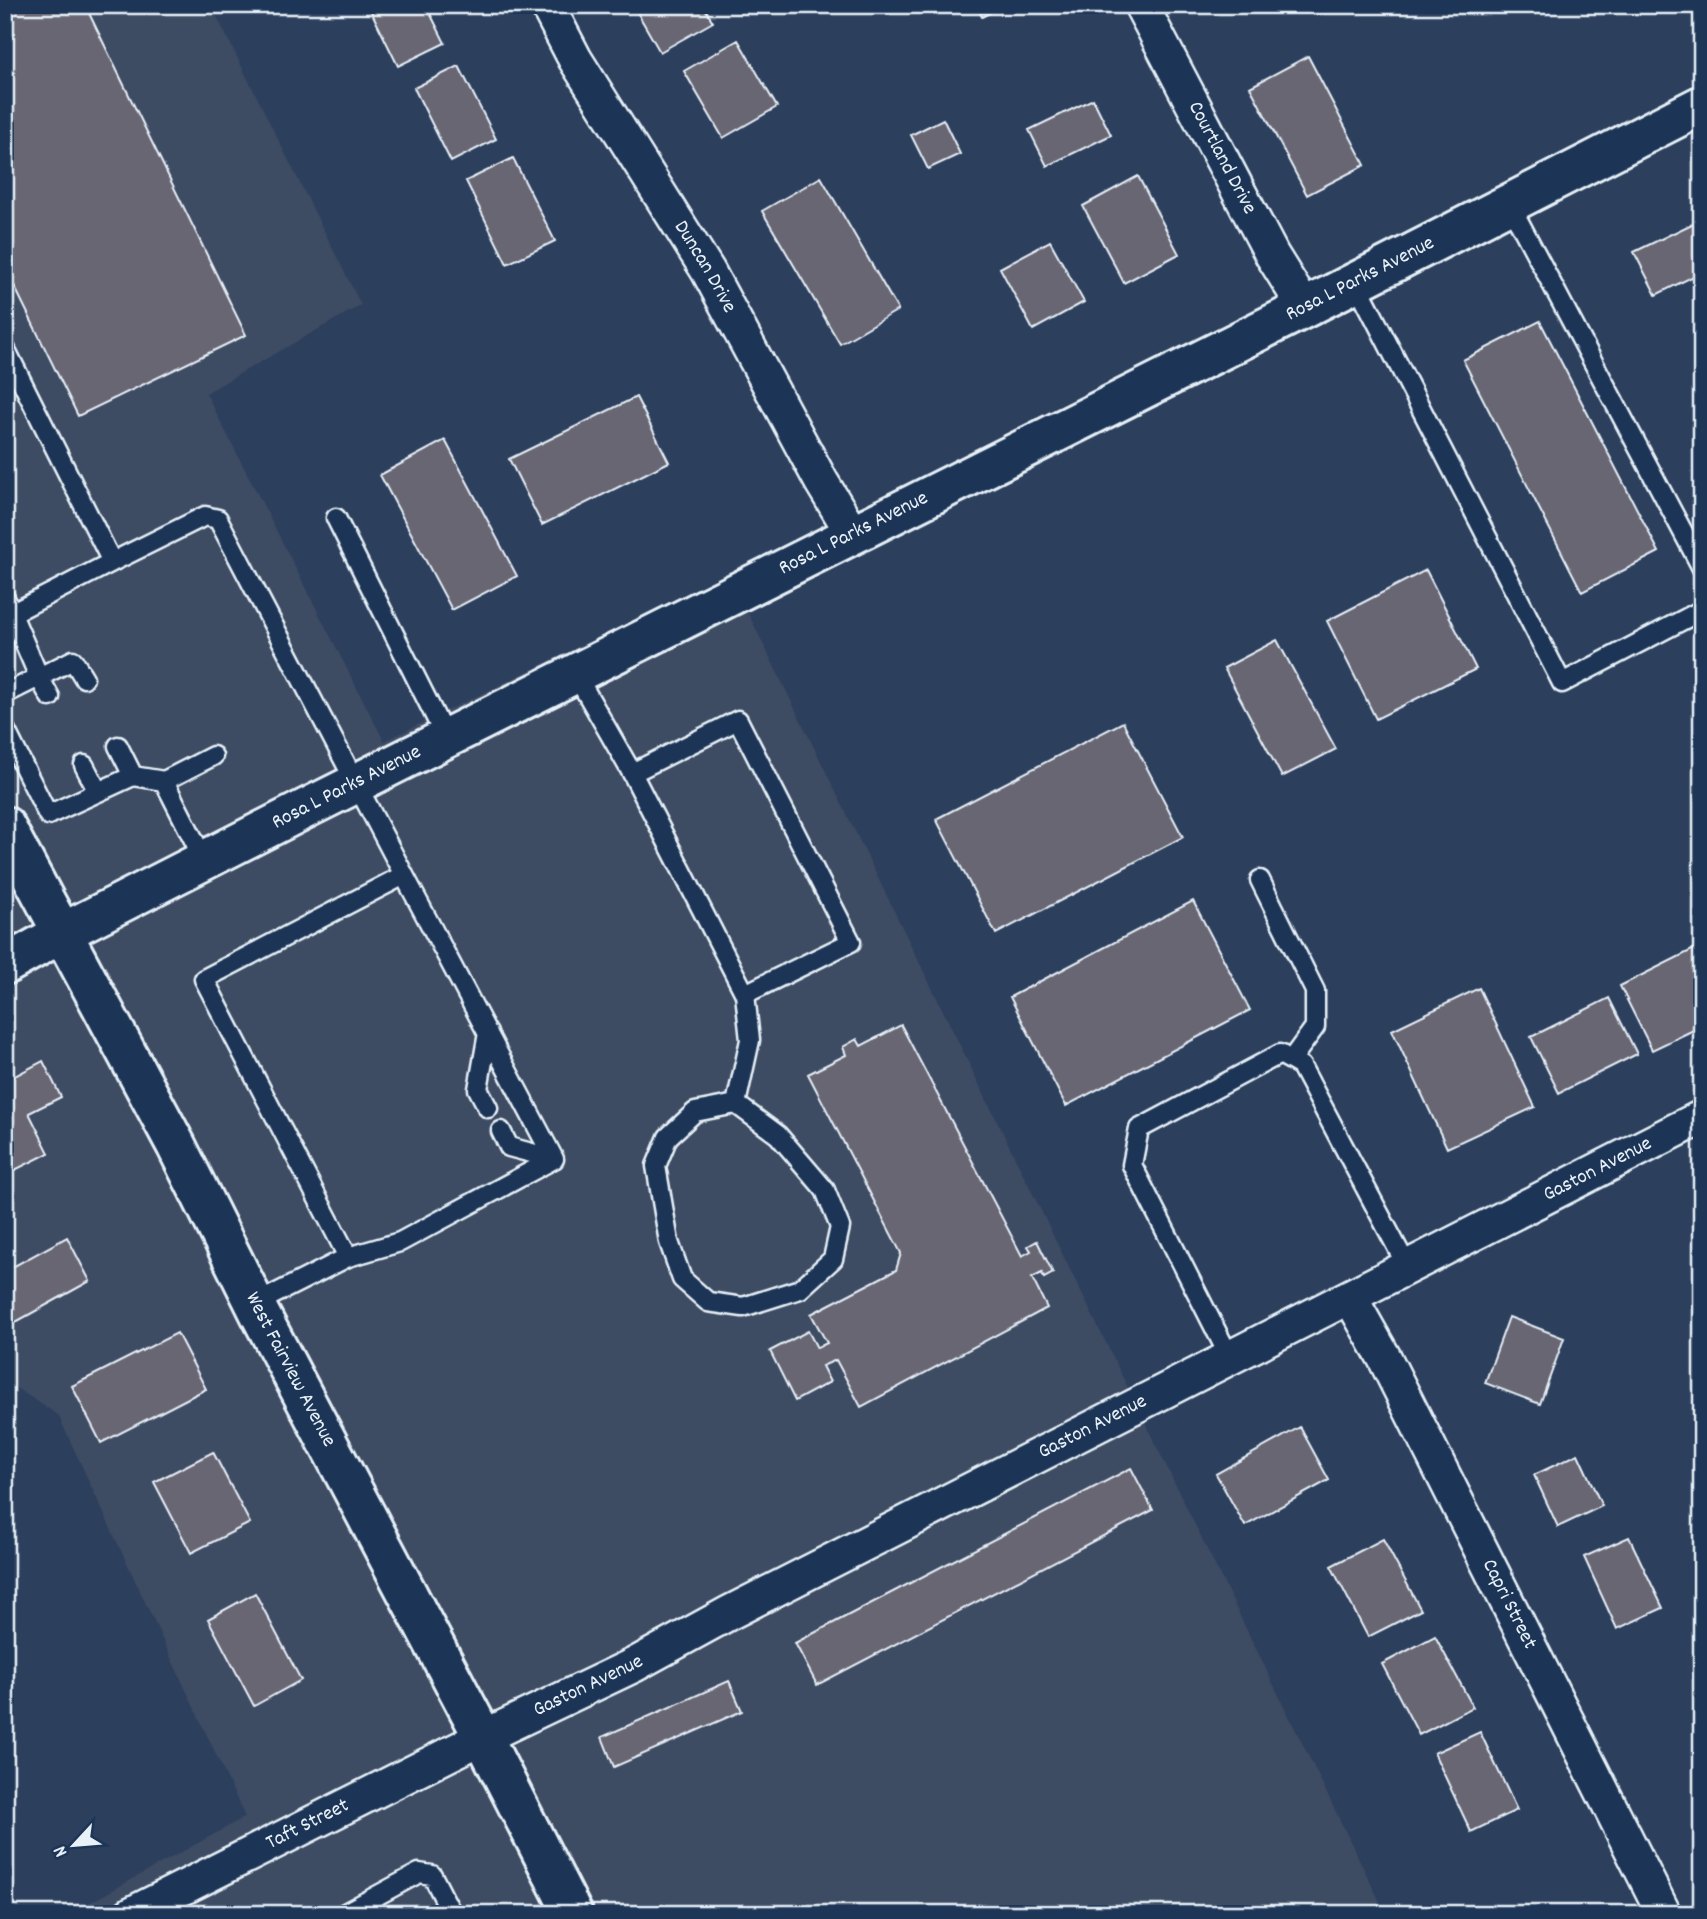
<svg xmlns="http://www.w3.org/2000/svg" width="1707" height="1919" viewBox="0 0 1707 1919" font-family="Dekko,sans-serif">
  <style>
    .built { fill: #3e4b64 }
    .building { fill: #696673; stroke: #e8f1f8; stroke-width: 2 }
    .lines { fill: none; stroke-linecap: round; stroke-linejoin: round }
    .service-casing { stroke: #e8f1f8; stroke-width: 23 }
    .minor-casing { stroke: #e8f1f8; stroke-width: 38 }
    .tertiary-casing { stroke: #e8f1f8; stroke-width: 44 }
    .secondary-casing { stroke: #e8f1f8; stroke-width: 44 }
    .service { stroke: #1d3557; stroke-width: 18 }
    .minor { stroke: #1d3557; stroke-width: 33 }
    .tertiary { stroke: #1d3557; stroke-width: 38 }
    .secondary { stroke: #1d3557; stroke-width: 38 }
    .labels { text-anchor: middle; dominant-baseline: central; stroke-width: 6; stroke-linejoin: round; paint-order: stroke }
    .street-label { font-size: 21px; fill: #e8f1f8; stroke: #1d3557 }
  </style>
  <rect width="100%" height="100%" fill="#2c3f5d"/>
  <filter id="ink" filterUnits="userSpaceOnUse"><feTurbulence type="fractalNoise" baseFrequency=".0143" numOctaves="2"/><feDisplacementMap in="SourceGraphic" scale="14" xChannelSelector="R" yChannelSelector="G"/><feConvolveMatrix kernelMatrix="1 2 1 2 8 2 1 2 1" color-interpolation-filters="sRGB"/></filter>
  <g filter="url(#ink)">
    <path class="built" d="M5 5H211L361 305 206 393 384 741 729 574 1386 1914H69L245 1817 58 1415 5 1381Z"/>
    <path class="building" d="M5 5H85L246 335 78 416 5 267Z
      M368 5H426L445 43 398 66Z
      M633 5H703L713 22 660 52Z
      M976 5H1005L982 17Z
      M738 40 777 107 723 138 684 71Z
      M1308 56 1365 165 1307 195 1250 87Z
      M459 66 496 139 451 162 414 88Z
      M1093 99 1111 135 1047 166 1029 130Z
      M943 119 960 154 928 169 911 135Z
      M513 158 555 241 507 264 466 181Z
      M1138 176 1179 254 1124 283 1083 206Z
      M821 177 898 310 840 344 762 211Z
      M1702 219V272L1656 295 1634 252Z
      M1050 241 1084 302 1033 330 1000 268Z
      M1540 321 1659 552 1582 592 1463 360Z
      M636 397 669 462 542 525 509 459Z
      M445 440 517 576 452 610 380 475Z
      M1426 570 1476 669 1376 719 1327 621Z
      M1277 640 1336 749 1282 777 1224 668Z
      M1123 722 1183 837 996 934 936 819Z
      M1193 901 1250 1010 1066 1106 1010 997Z
      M1698 947 1702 954V1026L1652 1050 1620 986Z
      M1479 988 1535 1107 1447 1148 1392 1030Z
      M1609 998 1637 1054 1559 1093 1531 1037Z
      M901 1025 1022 1256 1031 1251 1028 1246 1037 1241 1053 1273 1044 1278 1042 1273 1032 1278 1047 1308 861 1407 836 1360 822 1366 830 1382 795 1401 770 1351 808 1331 817 1348 827 1343 811 1314 896 1270 901 1253 808 1074 846 1055 843 1047 857 1039 861 1046Z
      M43 1061 61 1097 29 1113 49 1153 5 1175V1081Z
      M67 1237 90 1281 5 1328V1271Z
      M1509 1317 1564 1338 1540 1404 1485 1383Z
      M177 1333 206 1389 101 1443 72 1386Z
      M1300 1427 1329 1480 1245 1526 1216 1474Z
      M213 1452 250 1523 191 1553 154 1482Z
      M1578 1454 1602 1506 1558 1527 1534 1475Z
      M1131 1468 1153 1510 817 1685 795 1643Z
      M1629 1537 1663 1608 1617 1629 1584 1557Z
      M1383 1539 1421 1610 1368 1637 1331 1566Z
      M255 1593 301 1680 254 1706 208 1619Z
      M1435 1636 1473 1707 1419 1735 1382 1664Z
      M729 1681 742 1711 614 1767 602 1737Z
      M1480 1732 1517 1810 1471 1832 1434 1753Z"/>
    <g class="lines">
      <g class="service-casing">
        <path id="service" d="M1509 203 1702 568
          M1356 282 1562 683 1702 610
          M5 348 112 562 5 617
          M336 518 446 738
          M112 562 205 516 218 519 404 875 204 979 348 1257 255 1304
          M5 598 39 677 73 660 84 678
          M575 673 632 773 745 994 750 1040 736 1104 695 1112 668 1137 656 1166 669 1242 682 1279 708 1302 743 1307 800 1289 833 1259 840 1227 825 1190 778 1135 736 1104
          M5 694 39 677 50 697
          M5 729 48 815 133 776 164 781 213 756
          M118 746 133 776
          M84 765 98 792
          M632 773 738 720 851 942 745 994
          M164 781 204 860
          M1260 880 1315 991V1027L1291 1060
          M488 1033 478 1089 488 1108
          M501 1131 509 1147 554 1159
          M348 1257 400 1242 554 1159 404 875
          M1230 1358 1132 1165 1139 1129 1280 1054 1301 1066 1408 1268
          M343 1914 419 1873 432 1875 452 1914"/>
      </g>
      <g class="minor-casing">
        <g id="minor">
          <path id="s1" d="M547 5 575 59 708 271 821 481 853 534"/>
          <path id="s2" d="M1141 5 1272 255 1305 308"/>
          <path id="s3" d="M1350 1297 1385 1359 1664 1914"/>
          <path id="s4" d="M131 1914 483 1737 634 1665 729 1613 1702 1117"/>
        </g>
      </g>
      <g class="tertiary-casing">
        <g id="tertiary">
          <path id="s5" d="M5 965 62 933 303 810 1305 308 1702 105"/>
        </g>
      </g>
      <g class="secondary-casing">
        <g id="secondary">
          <path id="s6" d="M5 826 176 1145 260 1314 483 1737 573 1914"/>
        </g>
      </g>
      <use href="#service" class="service"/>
      <use href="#minor" class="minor"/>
      <use href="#tertiary" class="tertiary"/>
      <use href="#secondary" class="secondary"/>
    </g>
  </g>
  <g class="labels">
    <g class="street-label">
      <text stroke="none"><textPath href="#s2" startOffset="173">Courtland Drive</textPath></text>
      <text stroke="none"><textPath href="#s1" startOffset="306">Duncan Drive</textPath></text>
      <text stroke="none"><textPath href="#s5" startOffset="1519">Rosa L Parks Avenue</textPath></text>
      <text stroke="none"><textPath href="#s5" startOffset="952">Rosa L Parks Avenue</textPath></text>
      <text stroke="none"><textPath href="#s5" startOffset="385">Rosa L Parks Avenue</textPath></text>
      <text stroke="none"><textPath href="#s4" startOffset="1645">Gaston Avenue</textPath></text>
      <text stroke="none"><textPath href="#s6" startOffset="614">West Fairview Avenue</textPath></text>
      <text stroke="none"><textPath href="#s4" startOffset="1078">Gaston Avenue</textPath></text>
      <text stroke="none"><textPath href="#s3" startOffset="346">Capri Street</textPath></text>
      <text stroke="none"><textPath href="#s4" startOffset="511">Gaston Avenue</textPath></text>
      <text stroke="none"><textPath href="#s4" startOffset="198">Taft Street</textPath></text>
    </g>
  </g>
  <rect width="1707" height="1919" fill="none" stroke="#1d3557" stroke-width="28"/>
  <rect x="14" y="14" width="1679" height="1891" fill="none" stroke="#e8f1f8" stroke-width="2.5" filter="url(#ink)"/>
  <g transform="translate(74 1845) rotate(244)" stroke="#1d3557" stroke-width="5" paint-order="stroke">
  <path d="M0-5L12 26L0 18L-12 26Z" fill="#e8f1f8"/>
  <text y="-10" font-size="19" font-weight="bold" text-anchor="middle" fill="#e8f1f8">N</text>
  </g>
</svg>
